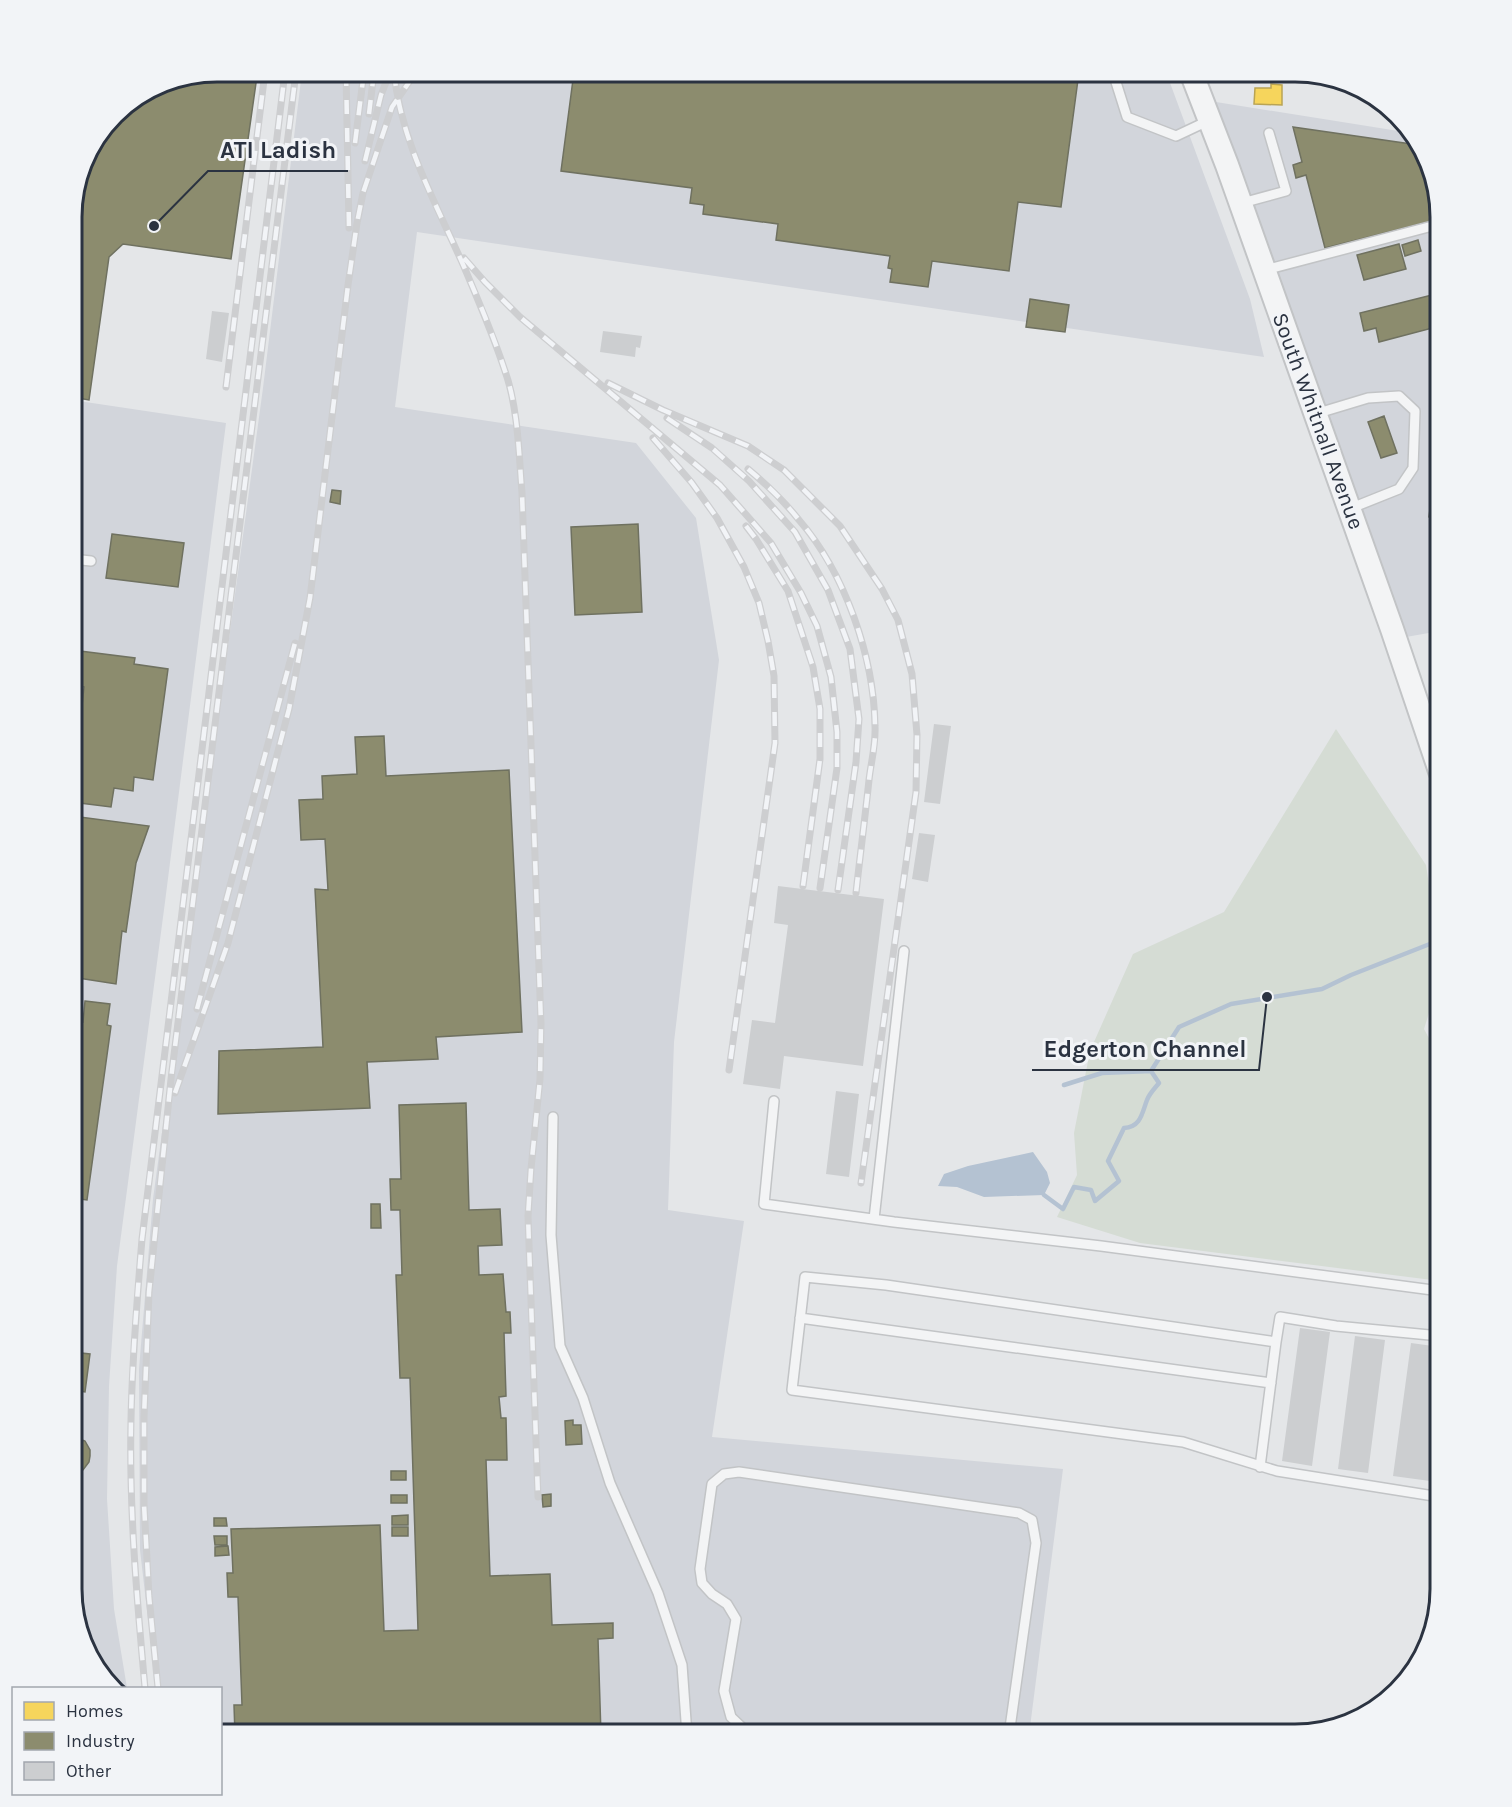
<svg xmlns="http://www.w3.org/2000/svg" width="1512" height="1807" viewBox="0 0 1512 1807" font-family="Karla,sans-serif">
  <style>
    .built { fill: #d2d5db }
    .green { fill: #d5dcd4 }
    .water { fill: #b4c2d2 }
    .homes { fill: #f6d55c; stroke: #b9a454; stroke-width: 1.5 }
    .industry { fill: #8c8c6e; stroke: #6f7160; stroke-width: 1.5 }
    .lines { fill: none; stroke-linecap: round; stroke-linejoin: round }
    .stream { stroke: #b4c2d2; stroke-width: 4.5 }
    .building { fill: #ccced0 }
    .service-casing { stroke: #c2c4c6; stroke-width: 12 }
    .tertiary-casing { stroke: #c2c4c6; stroke-width: 26 }
    .service { stroke: #f3f4f5; stroke-width: 9 }
    .tertiary { stroke: #f3f4f5; stroke-width: 22 }
    .rail-casing { stroke: #cdced0; stroke-width: 7 }
    .rail { stroke: #f2f4f7; stroke-width: 4.5; stroke-dasharray: 14; stroke-linecap: butt }
    .labels { text-anchor: middle; dominant-baseline: central; stroke-width: 6; stroke-linejoin: round; paint-order: stroke }
    .street-label { font-size: 22px; fill: #2b3341; stroke: #f2f4f7 }
    .rim { fill: none; stroke: #2b3341; stroke-width: 3 }
    .leader { fill: none; stroke: #2b3341; stroke-width: 2 }
    .callout-dot { fill: #2b3341; stroke: #f2f4f7; stroke-width: 2 }
    .callout-label { font-size: 24px; text-anchor: middle; font-weight: bold; fill: #2b3341; stroke: #f2f4f7; stroke-width: 6; stroke-linejoin: round; paint-order: stroke }
  </style>
  <rect width="100%" height="100%" fill="#e4e6e8"/>
  <path class="built" d="M302 72H1166L1250 299 1264 357 417 232 395 407 636 443 696 518 719 660 674 1042 668 1210 744 1221 712 1437 1063 1469 1029 1735H221L220 1688H156L140 1550 139 1369 153 1199 263 388Z
    M1216 102 1411 133 1415 136 1440 217V631L1406 637 1336 437Z
    M72 400 226 423 165 902 117 1266 109 1386 107 1499 114 1609 127 1688H116L97 1671 72 1590Z"/>
  <path class="green" d="M1336 729 1426 865 1440 959V977L1424 1029 1440 1059V1281L1140 1243 1057 1217 1077 1175 1074 1133 1090 1051 1133 954 1224 912Z"/>
  <path class="water" d="M1033 1152 1047 1172 1050 1183 1044 1195 984 1197 957 1187 938 1186 944 1174 968 1166Z"/>
  <path class="homes" d="M1271 84 1282 85V105L1254 104 1255 88H1271Z"/>
  <path class="industry" d="M217 72 257 76 231 259 123 244 109 257 89 400 72 397V207L87 153 121 108 162 83Z
    M574 72H1079L1061 207 1018 202 1009 271 932 261 928 287 890 282 892 269 888 268 890 256 776 240 778 224 703 214 704 205 690 203 692 188 561 171Z
    M1293 127 1418 145 1440 219 1325 248 1306 175 1296 178 1293 165 1302 162Z
    M1418 240 1421 251 1405 256 1402 245Z
    M1399 244 1406 269 1364 280 1357 255Z
    M1440 293V326L1379 342 1376 328 1364 331 1360 313Z
    M1030 299 1069 305 1065 332 1026 327Z
    M1384 416 1397 453 1381 458 1368 422Z
    M1440 431V519L1429 517Z
    M332 490 341 491 340 504 330 502Z
    M638 524 642 612 575 615 571 527Z
    M112 534 184 543 178 587 106 578Z
    M72 596 82 597 75 648H72Z
    M72 650 135 658 134 664 168 669 153 780 134 777 133 791 114 788 111 807 72 802V703L82 705 84 687 77 686 79 670 72 669Z
    M384 736 386 776 509 770 522 1032 436 1037 438 1059 367 1062 370 1108 218 1114 219 1051 323 1047 315 889 328 890 325 839 301 840 299 800 323 799 322 776 357 774 355 737Z
    M72 816 149 826 136 863 126 932 122 931 116 984 72 977Z
    M85 1001 110 1004 107 1025 111 1026 87 1200 72 1198V1020L83 1022Z
    M466 1103 469 1210 500 1209 502 1245 478 1246 479 1275 503 1274 506 1312H510L511 1333H504L506 1396 499 1397 501 1418H506L507 1460H486L490 1576 550 1574 552 1625 613 1623V1638L598 1639 601 1735H235L234 1705H242L238 1597H228L227 1573H233L231 1529 380 1525 384 1631 418 1630 410 1378H400L396 1275H402L400 1210H391L390 1179H401L399 1105Z
    M371 1204H380L381 1228H371Z
    M72 1352 90 1354 85 1392 72 1390Z
    M573 1420V1425H581L582 1444 566 1445 565 1421Z
    M72 1436 85 1441 90 1450V1456L89 1462 83 1470 73 1474H72Z
    M391 1471H406V1480H391Z
    M551 1494V1506L543 1507 542 1495Z
    M391 1495H407V1503H391Z
    M408 1515V1525H392V1516Z
    M214 1518H226L227 1526H214Z
    M392 1527H408V1536H392Z
    M214 1536H227V1545H215Z
    M228 1546 229 1555 215 1556V1547Z"/>
  <g class="lines">
    <path class="stream" d="M1151 1071 1179 1027 1231 1004 1322 989 1351 975 1440 940
      M1064 1085 1102 1073 1151 1071
      M1044 1195 1063 1209 1074 1187 1091 1190 1095 1201 1119 1181 1108 1161 1124 1128C1141 1127 1142 1113 1147 1100 1149 1094 1155 1088 1159 1083L1151 1071"/>
  </g>
  <path class="building" d="M212 311 229 313 222 362 206 359Z
    M603 331 642 336 640 348 636 347 635 357 600 352Z
    M934 724 951 726 940 804 924 802Z
    M919 833 935 835 928 882 912 879Z
    M778 886 884 899 863 1066 784 1056 780 1089 743 1084 752 1020 775 1023 788 925 774 923Z
    M836 1091 859 1094 849 1177 826 1174Z
    M1300 1328 1330 1332 1312 1466 1282 1461Z
    M1355 1336 1385 1340 1368 1473 1338 1469Z
    M1411 1343 1440 1347V1407L1430 1481 1393 1476Z"/>
  <g class="lines">
    <g class="service-casing">
      <path id="service" d="M1117 72 1115 79 1127 117 1176 136 1210 120
        M1242 203 1286 191 1269 133
        M1265 270 1440 224
        M1315 414 1368 398 1399 396 1415 411 1413 468 1399 489 1349 509
        M72 559 91 561
        M774 1101 764 1204 894 1222 1101 1246 1440 1291
        M553 1117 551 1235 560 1346 583 1398 610 1483 658 1593 682 1665 687 1735
        M874 1219 904 951
        M800 1318 1271 1383
        M1440 1336 1336 1326 1280 1317 1276 1342 886 1285 805 1277 792 1390 1183 1442 1277 1471 1440 1497
        M1260 1467 1276 1342
        M750 1735 731 1717 724 1691 736 1619 727 1604 712 1594 702 1583 700 1569 712 1484 724 1474 739 1472 1019 1513 1032 1520 1036 1543 1009 1735"/>
    </g>
    <g class="tertiary-casing">
      <path id="tertiary" d="M1191 72 1227 165 1392 629 1440 771"/>
    </g>
    <use href="#service" class="service"/>
    <use href="#tertiary" class="tertiary"/>
    <g class="rail-casing">
      <path id="rail" d="M346 72 349 228
        M394 72C401 143 437 205 465 269 479 302 494 337 505 371 518 407 519 455 522 493L541 1024 540 1079 531 1169 528 1216 538 1497
        M369 114 374 72
        M355 143 364 72
        M365 161 381 95 390 72
        M464 258 485 282 520 317 720 485 771 543 801 593 817 626 831 677 837 732V768L820 888
        M608 383 663 410 748 446 784 470 840 526 882 589 898 620 912 674 917 735 916 792 861 1183
        M226 387 265 72
        M667 418 712 448 749 481 795 532 828 590 850 649 859 719 856 762 838 890
        M653 438 692 483 717 518 744 567 759 603 768 641 774 676 775 743 729 1070
        M748 469C766 484 784 501 799 520 845 573 874 657 875 726 876 744 871 762 869 780 865 818 860 856 856 893
        M746 526 756 539 788 591 813 667 820 709V759L803 886
        M197 1009 295 643
        M175 1093 228 943 289 709 310 598 348 285 357 223 363 193 392 107 416 72
        M145 1688C137 1600 129 1510 131 1420 132 1360 137 1299 142 1239L285 72
        M158 1688 149 1596 144 1504V1417L149 1292 171 1079 296 72"/>
    </g>
    <use href="#rail" class="rail"/>
  </g>
  <g class="labels">
    <g class="street-label">
      <text transform="translate(1318 421) rotate(70)">South Whitnall Avenue</text>
    </g>
  </g>
  <path d="M0 0H1512V1807H0ZM217 82H1295A135 135 0 0 1 1430 217V1589A135 135 0 0 1 1295 1724H217A135 135 0 0 1 82 1589V217A135 135 0 0 1 217 82Z" fill="#f2f4f7" fill-rule="evenodd"/>
  <path class="rim" d="M217 82H1295A135 135 0 0 1 1430 217V1589A135 135 0 0 1 1295 1724H217A135 135 0 0 1 82 1589V217A135 135 0 0 1 217 82Z"/>
  <path class="leader" d="M154 226L208 171H348M1267 997L1259 1070H1032"/>
  <g class="callout-dot">
    <circle cx="154" cy="226" r="6"/>
    <circle cx="1267" cy="997" r="6"/>
  </g>
  <g class="callout-label">
    <text x="278" y="158">ATI Ladish</text>
    <text x="1145" y="1057">Edgerton Channel</text>
  </g>
  <rect x="12" y="1687" width="210" height="108" fill="#f2f4f7" stroke="#a2a7ae" stroke-width="1.5"/>
  <rect x="24" y="1702" width="30" height="18" fill="#f6d55c" stroke="#a2a7ae" stroke-width="1.5"/>
  <text x="66" y="1717" font-size="18" fill="#2b3341">Homes</text>
  <rect x="24" y="1732" width="30" height="18" fill="#8c8c6e" stroke="#a2a7ae" stroke-width="1.5"/>
  <text x="66" y="1747" font-size="18" fill="#2b3341">Industry</text>
  <rect x="24" y="1762" width="30" height="18" fill="#ccced0" stroke="#a2a7ae" stroke-width="1.5"/>
  <text x="66" y="1777" font-size="18" fill="#2b3341">Other</text>
</svg>
